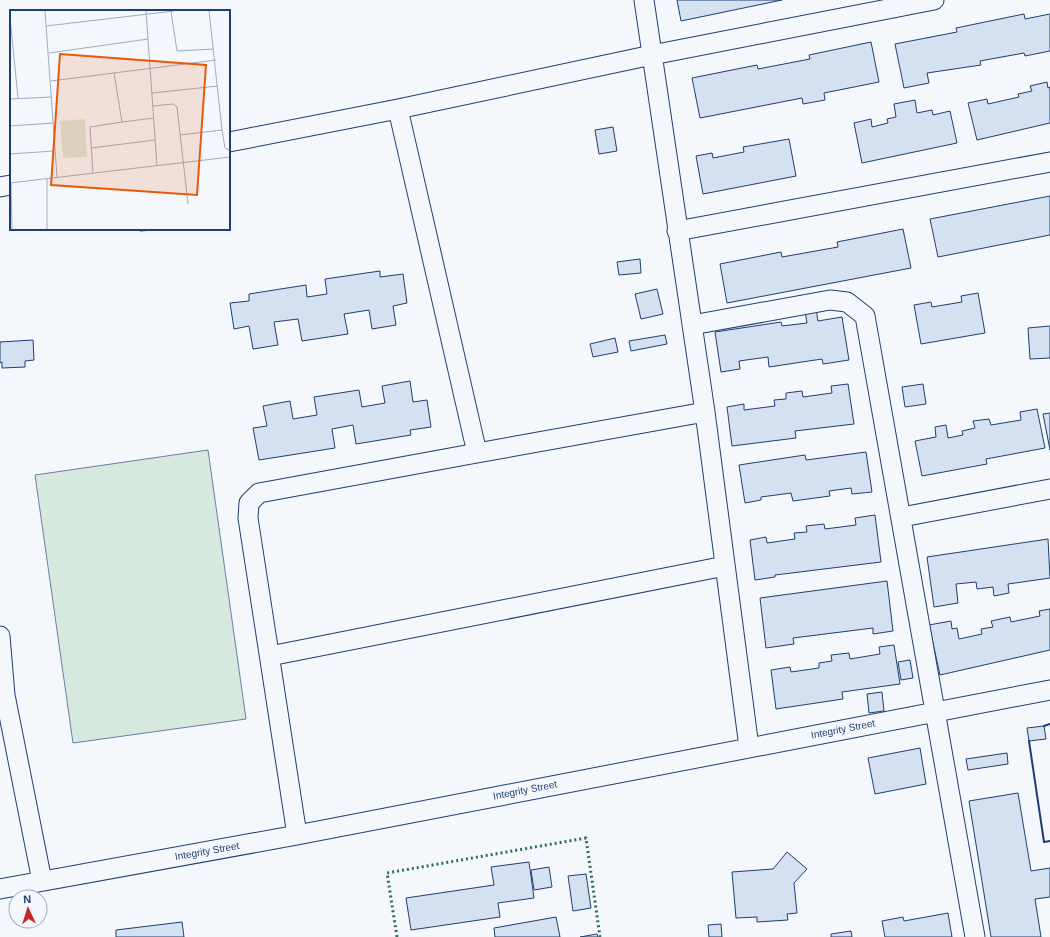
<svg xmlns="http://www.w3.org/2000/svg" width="1050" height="937" viewBox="0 0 1050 937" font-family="Arial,sans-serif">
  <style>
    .green { fill: #d7e8df; stroke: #687fa3 }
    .building { fill: #d5e0f0; stroke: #1d3f73 }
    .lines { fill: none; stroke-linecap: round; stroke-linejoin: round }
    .street-casing { stroke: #1d3f73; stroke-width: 21 }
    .street { stroke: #f4f7fb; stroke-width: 19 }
    .hedge { stroke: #2c6c60; stroke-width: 3; stroke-dasharray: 2 3; stroke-linecap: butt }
    .wall { stroke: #1d3f73; stroke-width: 2 }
    .labels { text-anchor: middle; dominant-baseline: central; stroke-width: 3; stroke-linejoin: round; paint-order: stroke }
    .street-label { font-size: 10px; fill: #1d3f73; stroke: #f4f7fb }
    .inset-road { fill: none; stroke: #9eadc5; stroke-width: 1 }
    .view { fill: #e8590c; fill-opacity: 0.15; stroke: #e8590c; stroke-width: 2 }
    .inset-edge { fill: none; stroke: #1d3f73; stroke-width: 2 }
  </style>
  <rect width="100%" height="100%" fill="#f4f7fb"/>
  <path class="green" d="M208 450 246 719 73 743 35 475Z"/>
  <path class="building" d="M677 0H782L681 21Z
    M1024 14 1025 19 1050 14V51L1025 56 1024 53 980 61 981 65 927 73 929 83 904 88 895 44 957 32 956 28Z
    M871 42 879 82 824 93 825 100 803 104 802 98 700 118 692 78 757 65 758 69 810 59 809 55Z
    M1047 82 1048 88 1050 87V123L977 140 968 103 987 99 988 104 1019 97 1018 94 1032 91 1030 86Z
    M915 100 917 113 932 110 933 115 950 111 957 143 862 163 854 123 871 119 872 127 888 123 887 119 896 117 894 104Z
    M613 127 617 151 599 154 595 130Z
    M789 139 796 176 703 194 696 156 712 153 713 158 744 152 743 147Z
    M1050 196V235L938 257 930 219Z
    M140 229H168L140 231Z
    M903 229 911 268 727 303 720 264 781 252 782 257 838 247 837 242Z
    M640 259 641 273 619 275 617 262Z
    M380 271V277L403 274 407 303 393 306 396 325 372 329 369 310 344 314 348 334 302 341 298 319 274 322 278 345 253 349 249 326 234 329 230 303 249 301V294L306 285 307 297 327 294 325 279Z
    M657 289 663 314 641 319 635 294Z
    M978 293 985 333 921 344 914 305 931 302 932 307 962 302 961 296Z
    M816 309 818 321 842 317 849 360 823 364 822 359 769 367 768 357 739 361 740 369 721 372 715 332 781 322 782 326 807 323 805 311Z
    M1050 326V358L1030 359 1028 328Z
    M665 335 667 344 631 351 629 341Z
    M615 338 618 352 593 357 590 344Z
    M33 340 34 360 25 361V367L2 368V362L0 363V342Z
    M410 381 413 402 427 400 431 427 410 430 411 435 356 444 353 425 332 429 335 448 259 460 253 428 267 426 263 406 290 401 293 419 317 415 314 397 359 390 362 407 385 403 382 386Z
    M848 384 854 424 795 431 796 438 732 446 727 407 744 404V410L775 406 774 400 786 399V393L802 391 803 397 832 393 831 386Z
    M923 384 926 404 905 407 902 387Z
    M1037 409 1045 448 986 459 987 464 922 476 915 441 936 437 935 427 946 425 948 438 963 435 962 431 975 428 973 421 989 419 991 425 1021 420 1020 412Z
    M1050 413V450L1043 414Z
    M866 452 872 492 852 494 851 488 829 491 830 496 793 501 791 493 761 497V500L745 503 739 465 805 455 806 460Z
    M875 515 881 562 775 575V577L755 580 750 540 766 537 767 543 795 539 794 533 807 532 806 526 824 524 825 529 856 525 855 518Z
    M1048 539 1050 578 1008 584 1009 593 994 596 993 587 977 589 976 582 956 584 958 603 934 607 927 557Z
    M887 581 893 631 873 634V628L793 638 794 644 766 648 760 598Z
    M1050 609V650L940 675 929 625 951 621 952 629 957 628 959 639 982 634 981 629 993 627 991 621 1010 617 1011 622 1040 616 1039 611Z
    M894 645 900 684 842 692 843 699 776 709 771 670 790 667 791 672 819 668V663L832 661 831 655 849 653 850 659 880 654 879 647Z
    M910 660 913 678 901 680 898 662Z
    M882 692 884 711 869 713 867 694Z
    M1044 726 1046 739 1029 741 1027 728Z
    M920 748 926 784 875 794 868 758Z
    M1007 753 1008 764 968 770 966 759Z
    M1018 793 1031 871 1050 868V897L1035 899 1041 937H991L969 801Z
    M787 852 807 869 794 883 797 913 787 914 788 920 757 922V917L736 918 732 872 773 869Z
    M529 862 534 898 498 903 500 917 411 930 406 898 494 885 491 867Z
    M549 867 552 887 534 890 531 870Z
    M586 874 591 908 573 911 568 876Z
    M948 913 952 937H885L882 921 903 917 904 921Z
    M556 917 560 937H495L494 928Z
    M182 922 184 937H116V930Z
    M721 924 722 937H709L708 925Z
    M851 931 852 937H831V934Z
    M597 934 598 937H580Z"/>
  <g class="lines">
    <g class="street-casing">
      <path id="street" d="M644 0 705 412 749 747
        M398 109 477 453 705 412
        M229 142 398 109 652 55 934 0
        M0 187 11 185
        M677 231 1050 162
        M692 325 830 300 847 302 865 316 975 937
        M902 517 1050 489
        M0 636 5 695 42 881
        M270 656 725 566
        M297 835 248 518 249 503 259 493 477 453
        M0 889 297 835 1050 690"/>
    </g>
    <use href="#street" class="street"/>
    <path class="hedge" d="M397 937 387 873 586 838 600 937"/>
    <path class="wall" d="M1044 726 1050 724
      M1029 741 1044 842 1050 841"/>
  </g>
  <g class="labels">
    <g class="street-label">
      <text transform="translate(843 729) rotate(-11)">Integrity Street</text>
      <text transform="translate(525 790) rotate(-11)">Integrity Street</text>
      <text transform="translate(207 851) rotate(-10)">Integrity Street</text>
    </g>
  </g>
  <g transform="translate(10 10)">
    <rect width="220" height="220" fill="#f4f7fb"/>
    <path d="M75 109 77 147 53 148 50 111Z" fill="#d7e8df"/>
    <path class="inset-road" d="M35 1 47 167M136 1 147 156M161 1 167 41 204 39M199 1 212 120 215 138 220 141M0 7 8 88M36 16 164 1M39 43 138 29M104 63 112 112 144 108M41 71 206 50M142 83 208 76M0 89 42 87M143 96 163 94 167 97 178 194M0 116 43 113M170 125 212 120M81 138 145 130M0 144 44 141M83 163 80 117 112 112M37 169V219M0 173 220 147M1 173 2 219"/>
    <path class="view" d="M50 44 196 55 187 185 41 175Z"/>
    <rect width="220" height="220" class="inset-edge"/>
  </g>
  <g transform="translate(28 909) rotate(356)"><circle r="19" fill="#f4f7fb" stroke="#9eadc5"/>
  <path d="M0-3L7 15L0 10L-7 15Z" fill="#c62828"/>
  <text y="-6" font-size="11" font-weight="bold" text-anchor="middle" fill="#1d3f73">N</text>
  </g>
</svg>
